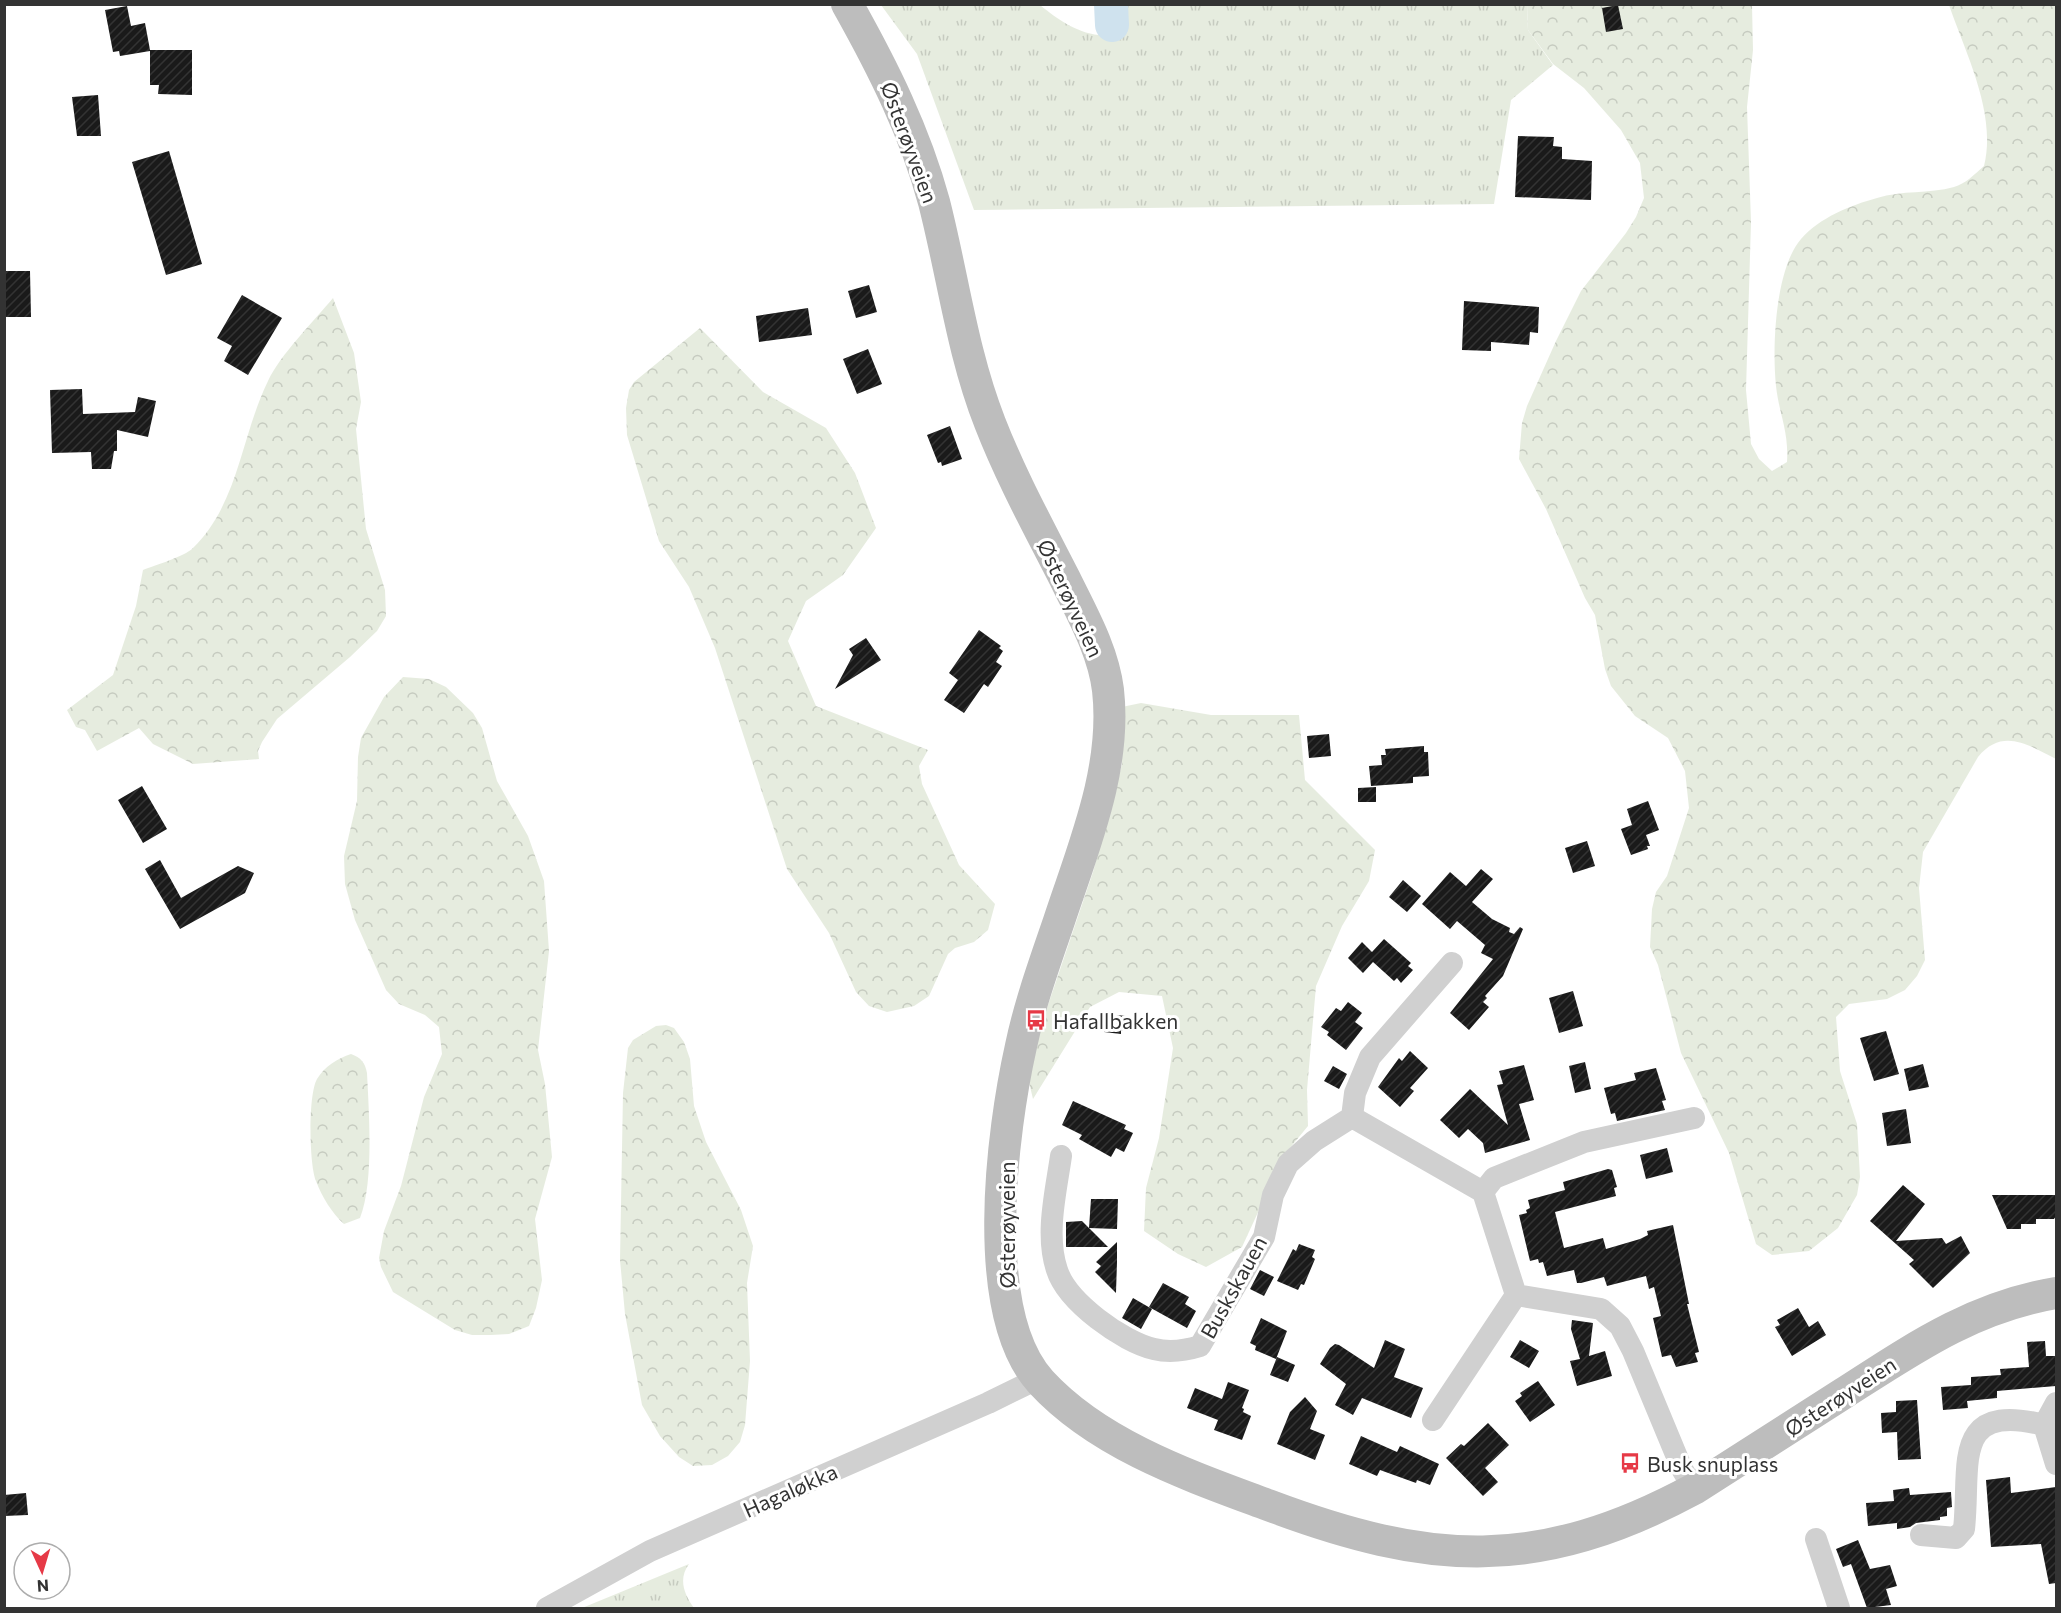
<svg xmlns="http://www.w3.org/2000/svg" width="2061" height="1613" viewBox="0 0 2061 1613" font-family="Commissioner,sans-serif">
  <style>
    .grass { fill: url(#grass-tufts) }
    .forest { fill: url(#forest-crowns) }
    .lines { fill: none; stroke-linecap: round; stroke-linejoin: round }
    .river { stroke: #cfe2ee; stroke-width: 34 }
    .building { fill: url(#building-hatch) }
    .minor { stroke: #d0d0d0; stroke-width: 22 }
    .secondary { stroke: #bdbdbd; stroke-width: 32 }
    .labels { text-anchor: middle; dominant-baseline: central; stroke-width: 6; stroke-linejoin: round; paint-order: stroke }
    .street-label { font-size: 21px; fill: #333; stroke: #fff }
    .poi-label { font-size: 21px; fill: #333; stroke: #fff; text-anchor: start }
  </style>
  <defs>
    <pattern id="grass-tufts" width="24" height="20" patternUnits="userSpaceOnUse" patternTransform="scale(1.5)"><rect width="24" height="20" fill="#e6ecdf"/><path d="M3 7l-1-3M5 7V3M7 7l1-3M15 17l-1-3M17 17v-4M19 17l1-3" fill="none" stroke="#c6cbc0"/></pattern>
    <pattern id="forest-crowns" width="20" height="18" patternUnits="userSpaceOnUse" patternTransform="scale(1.5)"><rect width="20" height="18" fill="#e6ecdf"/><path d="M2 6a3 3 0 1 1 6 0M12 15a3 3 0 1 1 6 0" fill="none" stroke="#c6cbc0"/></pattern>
    <pattern id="building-hatch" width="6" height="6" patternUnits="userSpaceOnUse" patternTransform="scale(1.5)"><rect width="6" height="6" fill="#1a1a1a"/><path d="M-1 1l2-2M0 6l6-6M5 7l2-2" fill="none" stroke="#333"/></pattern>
  </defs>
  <rect width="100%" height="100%" fill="#fff"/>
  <path class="grass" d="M881 5H1040C1058 20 1083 37 1107 35L1109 5H1527L1528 30 1553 65 1511 100 1494 204 974 210 917 54Z
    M689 1564C678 1579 684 1594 694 1608H582Z"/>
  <path class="forest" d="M1527 5H1752L1753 50 1747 107 1751 222 1746 390 1751 444 1759 459 1772 471 1787 462C1789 431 1779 414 1776 386 1772 348 1775 269 1801 239 1819 218 1851 205 1877 198 1902 190 1929 194 1954 187 1965 184 1975 174 1984 166 1997 114 1966 54 1949 5H2056V759C2027 744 2002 728 1978 757L1923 852 1919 888 1925 960 1917 976 1905 990 1887 999 1849 1004 1836 1017 1840 1071 1857 1124 1860 1177 1857 1195 1838 1228 1809 1251 1772 1255 1756 1244 1729 1153 1681 1053 1658 965 1650 947 1652 909 1656 892 1667 876 1689 808 1685 771 1668 738 1635 716 1611 686 1605 669 1595 615 1585 598 1546 509 1519 459 1522 423 1527 406 1556 341 1581 291 1626 233 1636 217 1644 198 1640 163 1621 130 1584 88 1553 64 1528 30Z
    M333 298 354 353 361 402 356 429 366 529 385 590 386 616 377 631 350 657 277 719 262 742 258 751 259 759 193 764 153 744 139 728 97 751 85 730 76 727 67 710 113 675 136 606 143 570C155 565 184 557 193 548 239 503 241 436 268 381 280 355 314 321 333 298Z
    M700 328 763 392 826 428 855 473 876 528 843 575 806 601 788 641 816 706 928 750 919 766 922 784 959 865 995 904 988 930 974 942 955 948 948 954 929 996 914 1006 887 1012 869 1006 856 992 829 933 787 869 715 648 689 587 659 541 627 435 626 408 629 390 634 382Z
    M403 677 429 679 446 687 473 713 482 728 497 781 528 836 544 881 549 951 538 1050 545 1084 552 1157 535 1219 542 1280 536 1308 529 1326 509 1334 491 1335H472L455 1330 393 1292 381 1267 379 1258 384 1231 401 1186 424 1097 442 1054 439 1027 425 1015 399 1004 386 990 355 920 345 884 344 856 357 801 358 757 361 738 384 697Z
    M1141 703 1211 715H1299L1305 780 1375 850 1369 881 1342 926 1316 986 1307 1090 1308 1126 1285 1154 1242 1247 1206 1267 1178 1254 1144 1231 1146 1188 1159 1138 1173 1048 1162 996 1119 992 1090 1007 1033 1099 1026 1070 1093 872 1122 764 1117 708Z
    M666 1025 674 1028 684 1042 690 1059 694 1106 706 1142 741 1210 753 1246 747 1283 750 1361 745 1425 740 1442 728 1456 712 1465 693 1466 679 1457 660 1436 642 1405 625 1314 620 1260 623 1093 628 1048 633 1040 656 1026Z
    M351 1054C361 1058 365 1062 367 1073 369 1114 374 1182 360 1218L344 1224C332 1213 322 1197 316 1181 309 1164 308 1095 317 1079 324 1067 338 1058 351 1054Z"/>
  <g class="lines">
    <path class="river" d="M1111 4 1112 25"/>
  </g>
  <path class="building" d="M1618 5 1623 29 1606 32 1602 8Z
    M127 6 131 26 145 23 150 50H192V95L158 94 159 85H150V51L120 56 119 51 113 52 105 10Z
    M98 95 101 136H77L72 97Z
    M1518 136 1554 137 1553 146 1562 147V159L1592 161 1591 200 1515 197Z
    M169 151 202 264 166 275 132 162Z
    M4 271H30L31 317H4Z
    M869 285 877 312 856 318 848 291Z
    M242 295 282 318 248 375 224 361 232 346 217 338Z
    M1464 301 1539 307 1538 333 1530 332 1529 345 1491 342V351L1462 350Z
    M808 308 812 335 759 342 756 316Z
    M868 349 882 384 857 394 843 359Z
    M82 389 83 414 135 412 138 397 156 401 148 437 117 430V451H114L111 469H92L91 452 52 453 50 390Z
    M950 426 962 459 942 466 941 462 938 463 927 435Z
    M979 630 1001 646 999 648 1003 651 996 662 1002 666 988 687 984 684 964 713 944 700 958 680 949 673Z
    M866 638 881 660 835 689 853 655 849 649Z
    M1329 734 1331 756 1309 758 1307 736Z
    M1424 746V752H1428L1429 776 1413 777V783L1371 786 1369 766 1382 765 1381 755H1386L1385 749Z
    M142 786 167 829 143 843 118 800Z
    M1376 787V802H1358V788Z
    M1648 801 1659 830 1646 835 1650 846H1647L1648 849 1631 855 1621 829 1632 825 1627 809Z
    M1587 841 1595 866 1573 873 1565 848Z
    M160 860 181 898 238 866 254 873 245 893 180 929 145 869Z
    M1481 869 1493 879 1472 902 1492 919 1510 928 1509 932 1514 934 1520 927 1523 929 1503 976 1485 996 1487 998 1483 1002 1489 1007 1469 1030 1450 1013 1493 959 1481 953 1485 945 1457 921 1450 929 1422 904 1450 872 1466 886Z
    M1403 880 1421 896 1407 912 1389 897Z
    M1384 939 1411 963 1408 966 1413 970 1401 983 1397 978 1394 981 1373 962 1363 973 1348 958 1362 942 1372 952Z
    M1573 991 1583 1026 1559 1033 1549 998Z
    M1348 1002 1362 1013 1355 1022 1363 1028 1346 1050 1327 1035 1329 1032 1321 1027 1336 1008 1341 1011Z
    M1106 1014 1126 1016 1124 1031 1121 1030V1034L1104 1032Z
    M1886 1031 1899 1074 1874 1081 1860 1038Z
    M1410 1051 1428 1068 1410 1088 1414 1091 1400 1107 1378 1087 1399 1058 1402 1061Z
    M1585 1062 1591 1089 1575 1093 1569 1066Z
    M1923 1064 1929 1087 1909 1091 1904 1069Z
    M1524 1065 1534 1100 1519 1104 1530 1140 1485 1153 1483 1143 1468 1129 1459 1138 1440 1120 1470 1089 1508 1125 1497 1085 1503 1084 1499 1071Z
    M1333 1066 1347 1074 1339 1089 1324 1081Z
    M1656 1068 1666 1100 1662 1101 1665 1110 1617 1121 1615 1113 1611 1114 1604 1088 1636 1080 1634 1073Z
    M1073 1101 1126 1125 1124 1129 1133 1133 1124 1152 1116 1148 1111 1157 1079 1139 1082 1135 1062 1125Z
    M1906 1109 1911 1143 1887 1146 1882 1113Z
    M1667 1148 1673 1172 1646 1179 1640 1155Z
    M1608 1169 1612 1170 1617 1187 1614 1188 1616 1196 1555 1212 1564 1248 1603 1238 1606 1249 1640 1239 1648 1235 1647 1231 1673 1225 1689 1304H1687L1699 1352 1695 1353 1698 1362 1676 1367 1671 1355 1662 1357 1653 1318 1661 1316 1654 1287 1649 1289 1646 1276 1607 1286 1604 1277 1581 1283H1577L1574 1270 1547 1276 1543 1262 1539 1263 1538 1259 1530 1261 1519 1215 1527 1213 1526 1210 1530 1208 1528 1200 1565 1190 1563 1182Z
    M1903 1185 1925 1204 1896 1241 1942 1238 1946 1244 1961 1236 1970 1253 1933 1288 1909 1264 1914 1260 1870 1221Z
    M1992 1195H2056V1216L2054 1219H2036V1224H2021V1229H2007Z
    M1091 1199H1118L1117 1229 1089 1228 1108 1247H1066V1222L1082 1221 1089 1228Z
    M1117 1242V1262L1116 1293 1095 1272 1101 1266 1096 1262Z
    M1299 1244 1315 1250 1312 1257 1315 1259 1304 1285 1301 1284 1298 1290 1277 1281 1293 1249 1296 1251Z
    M1260 1270 1274 1277 1264 1296 1250 1289Z
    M1163 1283 1189 1297 1185 1304 1196 1311 1187 1328 1149 1307Z
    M1133 1298 1152 1309 1141 1329 1122 1318Z
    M1798 1308 1809 1327 1818 1321 1826 1335 1792 1356 1775 1327 1780 1325 1777 1320Z
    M1261 1318 1287 1331 1276 1359 1255 1350 1256 1346 1250 1343Z
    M1572 1320 1593 1323 1589 1356 1605 1351 1612 1376 1577 1386 1570 1361 1580 1359 1571 1329Z
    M1385 1340 1405 1349 1394 1377 1423 1388 1411 1418 1362 1398 1353 1415 1335 1405 1346 1384 1320 1364 1330 1348 1335 1344 1339 1345 1374 1368Z
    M1520 1340 1539 1351 1529 1368 1510 1357Z
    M2045 1341 2046 1356H2055L2056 1386 1997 1391V1398L1967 1401 1968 1408 1943 1410 1941 1387 1971 1385V1377L2001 1375 2000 1369 2029 1367 2027 1342Z
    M1277 1357 1295 1365 1288 1382 1270 1375Z
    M1538 1381 1555 1405 1530 1422 1515 1401 1522 1396 1520 1393Z
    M1228 1382 1249 1390 1242 1408 1244 1409 1243 1412 1251 1416 1242 1440 1214 1430 1218 1420 1187 1408 1195 1388 1222 1399Z
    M1305 1397 1317 1411 1310 1429 1325 1435 1315 1460 1277 1444 1290 1412Z
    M1917 1400 1921 1459 1898 1460 1897 1432 1882 1433 1881 1413 1896 1412V1401Z
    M1488 1423 1509 1445 1485 1468 1498 1482 1483 1496 1446 1458 1461 1444 1464 1446Z
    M1361 1436 1397 1452 1400 1446 1439 1464 1430 1485 1417 1480 1416 1483 1380 1470 1377 1476 1349 1464Z
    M2010 1477 2011 1493 2056 1487V1583L2049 1584 2041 1544 1991 1547 1986 1480Z
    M1909 1488 1910 1495 1951 1492 1952 1507 1947 1508V1516L1940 1517V1520L1916 1523 1910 1527 1897 1529V1523L1868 1526 1866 1503 1894 1501 1893 1490Z
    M26 1493 28 1515 4 1516V1495Z
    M1858 1540 1870 1569 1890 1565 1897 1586 1886 1589 1891 1605 1867 1608 1851 1564 1843 1567 1836 1549Z"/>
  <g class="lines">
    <path class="minor" d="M1352 1117 1355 1093 1370 1057 1452 963
      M1694 1118 1584 1142 1494 1178 1483 1192 1516 1295 1601 1309 1620 1326 1633 1351 1682 1469 1694 1489
      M1061 1156C1056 1191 1045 1235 1057 1270 1067 1302 1123 1342 1154 1349 1170 1353 1184 1351 1200 1346L1264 1237 1273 1195 1288 1164 1314 1141 1352 1117 1483 1192
      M2056 1403 2044 1425 2056 1464
      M1433 1420 1516 1295
      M1921 1535 1956 1538 1964 1529C1971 1466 1950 1401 2044 1425
      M1816 1539 1839 1608
      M547 1608 650 1551 988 1403 1037 1379"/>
    <path class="secondary" d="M847 4C883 68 915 132 934 202 953 276 962 352 990 423 1011 477 1039 528 1065 579 1082 614 1103 650 1108 690 1117 769 1083 848 1059 921 1045 962 1030 1003 1021 1046 1002 1131 978 1313 1041 1382 1099 1445 1190 1476 1268 1505 1430 1566 1538 1573 1694 1489 1744 1457 1794 1425 1844 1393 1914 1348 1973 1307 2056 1293"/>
  </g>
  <defs>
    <g id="bus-bare" transform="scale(1.62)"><path d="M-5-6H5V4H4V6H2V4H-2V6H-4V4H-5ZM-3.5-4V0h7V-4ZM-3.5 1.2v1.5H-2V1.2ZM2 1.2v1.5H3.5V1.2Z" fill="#e63946" stroke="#fff" stroke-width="2.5" paint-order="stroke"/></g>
  </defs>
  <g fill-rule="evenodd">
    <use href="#bus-bare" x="1036" y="1020"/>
    <use href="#bus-bare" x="1630" y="1463"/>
  </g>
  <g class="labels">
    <g class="street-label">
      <text transform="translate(910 142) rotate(70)">Østerøyveien</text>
      <text transform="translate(1071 598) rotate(65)">Østerøyveien</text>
      <text transform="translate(1006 1225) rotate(-90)">Østerøyveien</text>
      <text transform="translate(1233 1287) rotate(-61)">Buskskauen</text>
      <text transform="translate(1840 1396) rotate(-33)">Østerøyveien</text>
      <text transform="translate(790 1490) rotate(-24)">Hagaløkka</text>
    </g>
    <g class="poi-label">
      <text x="1053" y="1020">Hafallbakken</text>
      <text x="1647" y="1463">Busk snuplass</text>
    </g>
  </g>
  <rect width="2061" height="1613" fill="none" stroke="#333333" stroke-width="12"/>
  <g transform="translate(42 1571) rotate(176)"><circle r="28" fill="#ffffff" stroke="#adadad" stroke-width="1.5"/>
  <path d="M0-4.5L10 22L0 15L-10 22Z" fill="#e63946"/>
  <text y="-9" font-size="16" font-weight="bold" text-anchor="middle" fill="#333333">N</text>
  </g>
</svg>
